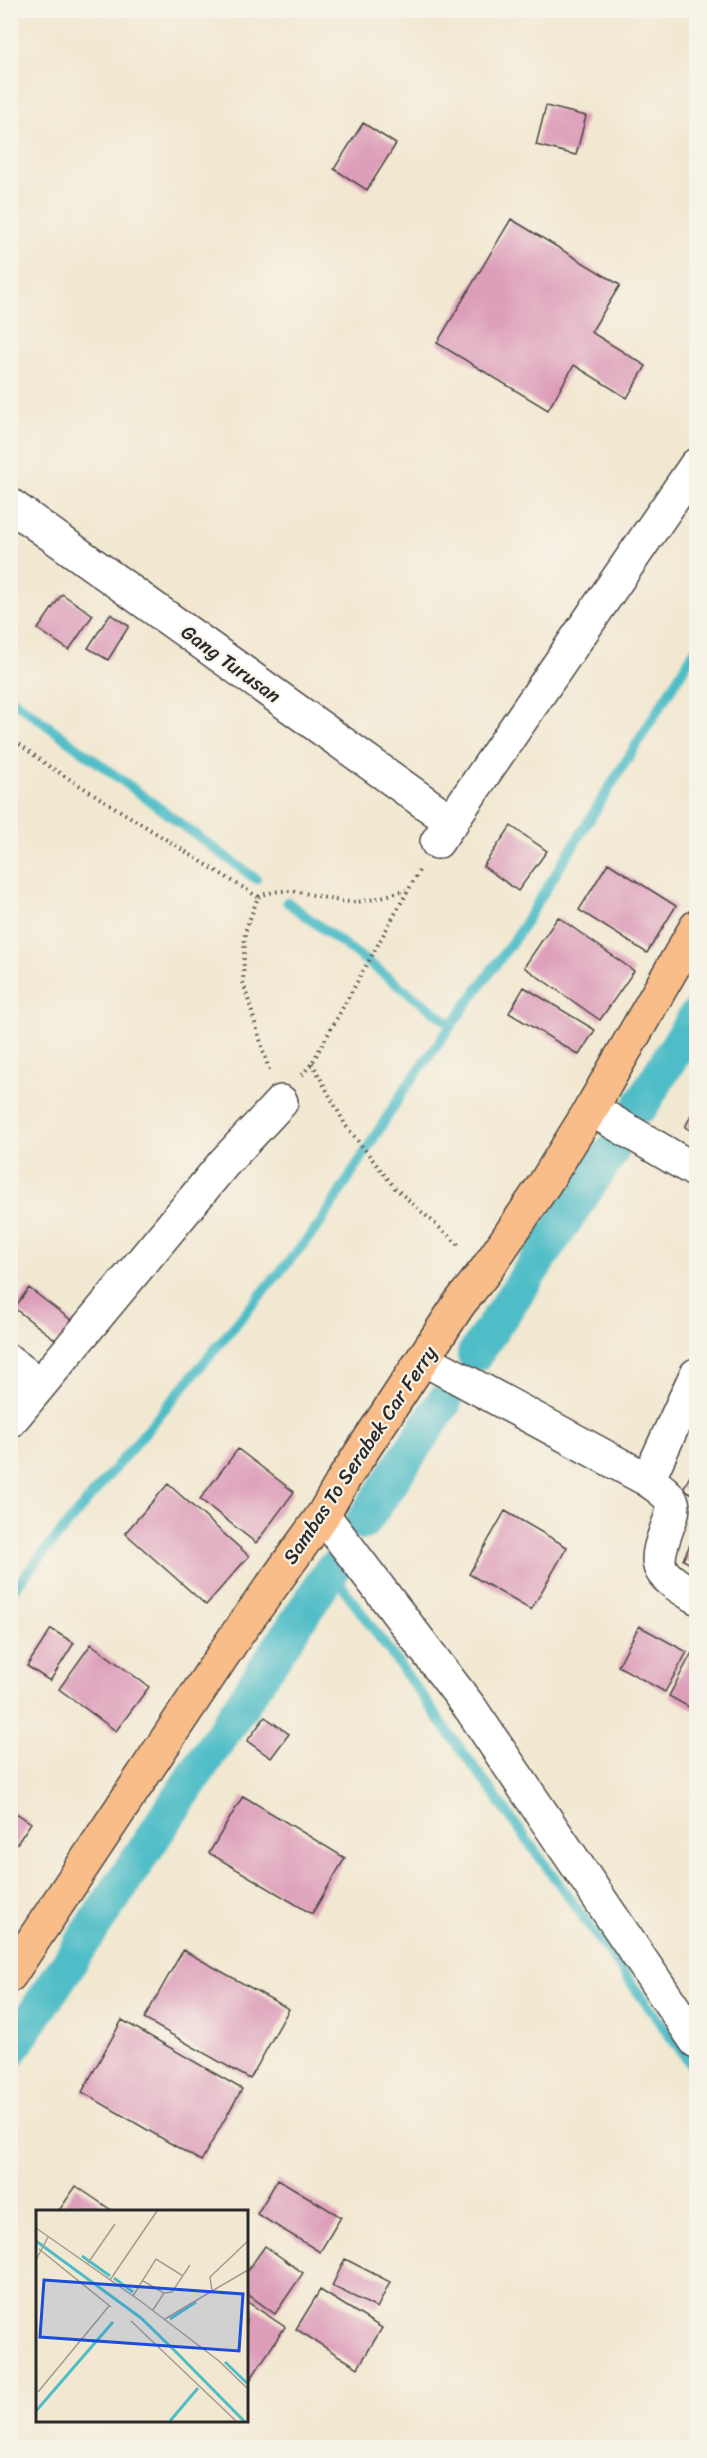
<svg xmlns="http://www.w3.org/2000/svg" width="707" height="2458" viewBox="0 0 707 2458" font-family="Sriracha,sans-serif">
  <style>
    .lines { fill: none; stroke-linecap: round; stroke-linejoin: round }
    .stream { stroke: #4fbdc7; stroke-width: 10 }
    .canal { stroke: #4fbdc7; stroke-width: 36 }
    .building { fill: #dd9eb9 }
    .minor-casing { stroke: #494744; stroke-width: 36 }
    .highway-casing { stroke: #494744; stroke-width: 36 }
    .path { stroke: #494744; stroke-width: 4; stroke-dasharray: 1.5 4.5; stroke-linecap: butt }
    .minor { stroke: #fff; stroke-width: 33 }
    .highway { stroke: #f8bd89; stroke-width: 33 }
    .labels { text-anchor: middle; dominant-baseline: central; stroke-width: 4.5; stroke-linejoin: round; paint-order: stroke }
    .street-label { font-size: 20px; fill: #2b2b2b; stroke: #f7f3e8 }
    .inset-river { fill: none; stroke: #4fbdc7; stroke-width: 3 }
    .inset-road { fill: none; stroke: #a29c8f; stroke-width: 1.5 }
    .view { fill: #1d4ed8; fill-opacity: 0.15; stroke: #1d4ed8; stroke-width: 3 }
    .inset-edge { fill: none; stroke: #2b2b2b; stroke-width: 3 }
  </style>
  <rect width="100%" height="100%" fill="#f7f3e8"/>
  <filter id="ink" filterUnits="userSpaceOnUse"><feTurbulence type="fractalNoise" baseFrequency=".0167" numOctaves="2"/><feDisplacementMap in="SourceGraphic" scale="12" xChannelSelector="R" yChannelSelector="G"/><feConvolveMatrix kernelMatrix="1 2 1 2 8 2 1 2 1" color-interpolation-filters="sRGB"/></filter>
  <filter id="wash" filterUnits="userSpaceOnUse"><feTurbulence type="fractalNoise" baseFrequency=".008" numOctaves="4" result="noise"/><feDisplacementMap in="SourceGraphic" scale="24" xChannelSelector="R" yChannelSelector="G"/><feGaussianBlur stdDeviation="1.35" result="paint"/><feColorMatrix in="noise" values="0 0 0 0 0 0 0 0 0 0 0 0 0 0 0 0 0 1.4 0 .05"/><feComposite in="paint" operator="in"/></filter>
  <g filter="url(#wash)">
    <rect width="100%" height="100%" fill="#f2e8d1"/>
    <g class="lines">
      <path class="stream" d="M10 698 256 879
        M287 902 452 1025
        M331 1571 696 2072
        M10 1593 320 1224 404 1090 518 934 696 649"/>
      <path class="canal" d="M641 1105 696 1016
        M475 1354 610 1153
        M363 1522 444 1402
        M10 2051 331 1571"/>
    </g>
    <g id="blocks">
      <path class="building" d="M546 106 586 116 576 155 536 145Z
        M363 123 396 144 367 190 334 169Z
        M511 219 620 285 591 332 646 366 627 398 574 365 548 410 437 343Z
        M62 594 93 615 69 650 38 629Z
        M110 614 129 626 108 660 88 648Z
        M511 826 547 851 518 891 483 866Z
        M608 863 676 906 647 953 579 910Z
        M558 917 634 971 600 1020 524 967Z
        M524 987 595 1030 579 1055 509 1013Z
        M696 1106V1134L685 1127Z
        M29 1288 80 1327 65 1347 14 1308Z
        M238 1449 294 1492 256 1543 200 1499Z
        M696 1465V1496L683 1489Z
        M168 1484 249 1556 206 1605 125 1533Z
        M505 1511 567 1547 531 1610 469 1574Z
        M693 1538 696 1540V1567L683 1560Z
        M639 1626 687 1652 665 1692 618 1666Z
        M51 1629 74 1643 50 1681 27 1666Z
        M91 1644 149 1687 116 1731 59 1689Z
        M696 1645V1711L669 1696Z
        M265 1717 289 1734 271 1758 247 1741Z
        M243 1796 345 1858 312 1914 209 1853Z
        M10 1809 31 1823 10 1854Z
        M183 1950 289 2009 250 2079 144 2019Z
        M122 2020 242 2089 201 2161 82 2092Z
        M278 2179 341 2217 320 2252 257 2214Z
        M76 2186 114 2212H58Z
        M265 2246 303 2273 275 2314 246 2293V2273Z
        M345 2259 390 2282 377 2308 332 2286Z
        M320 2290 382 2328 358 2368 296 2329Z
        M246 2301 285 2327 246 2386Z"/>
    </g>
  </g>
  <g filter="url(#ink)">
    <use href="#blocks" fill-opacity="0" stroke="#494744" stroke-width="1.5"/>
    <g class="lines">
      <g class="minor-casing">
        <path id="minor" d="M10 505 452 822
          M437 842 696 465
          M591 1109 696 1171
          M424 1359 648 1480 696 1375
          M10 1362 40 1385
          M10 1421 224 1163 281 1102
          M648 1480C656 1486 668 1493 672 1502 674 1508 672 1514 670 1520 652 1568 653 1571 696 1597
          M323 1515 471 1709 696 2041"/>
      </g>
      <g class="highway-casing">
        <path id="highway" d="M10 1975 235 1637 323 1515 345 1477 459 1304 486 1270 545 1183 591 1109 696 927"/>
      </g>
      <path class="path" d="M10 737 47 765 258 897
        M312 1063 346 1126 395 1188 461 1247
        M269 1070 243 982 245 932 258 897C292 881 321 902 355 902 372 901 390 894 406 890
        M302 1075 312 1063 420 869"/>
      <use href="#minor" class="minor"/>
      <use href="#highway" class="highway"/>
    </g>
  </g>
  <g class="labels">
    <g class="street-label">
      <text transform="translate(231 664) rotate(36)">Gang Turusan</text>
      <text transform="translate(360 1455) rotate(-56)">Sambas To Serabek Car Ferry</text>
    </g>
  </g>
  <g transform="translate(36 2210)">
    <rect width="212" height="212" fill="#f2e8d1"/>
    <path class="inset-river" d="M0 31 105 108 141 143M46 46 74 66M78 68 97 82M134 109 160 92M141 143 208 211M189 152 212 174M0 201 77 112M134 211 162 178"/>
    <path class="inset-road" d="M0 18 103 90 183 151 212 179M3 39 75 97M0 50 12 27M52 53 79 14M74 70 121 1M107 71 128 83 117 100M176 81 212 60M128 83 136 82 154 55M97 86 120 49 147 66M129 109 176 81 174 67 212 31M95 111 200 211M2 182 73 96"/>
    <path class="view" d="M8 70 207 84 203 141 4 127Z"/>
    <rect width="212" height="212" class="inset-edge"/>
  </g>
  <rect width="707" height="2458" fill="none" stroke="#f7f3e8" stroke-width="36"/>
</svg>
